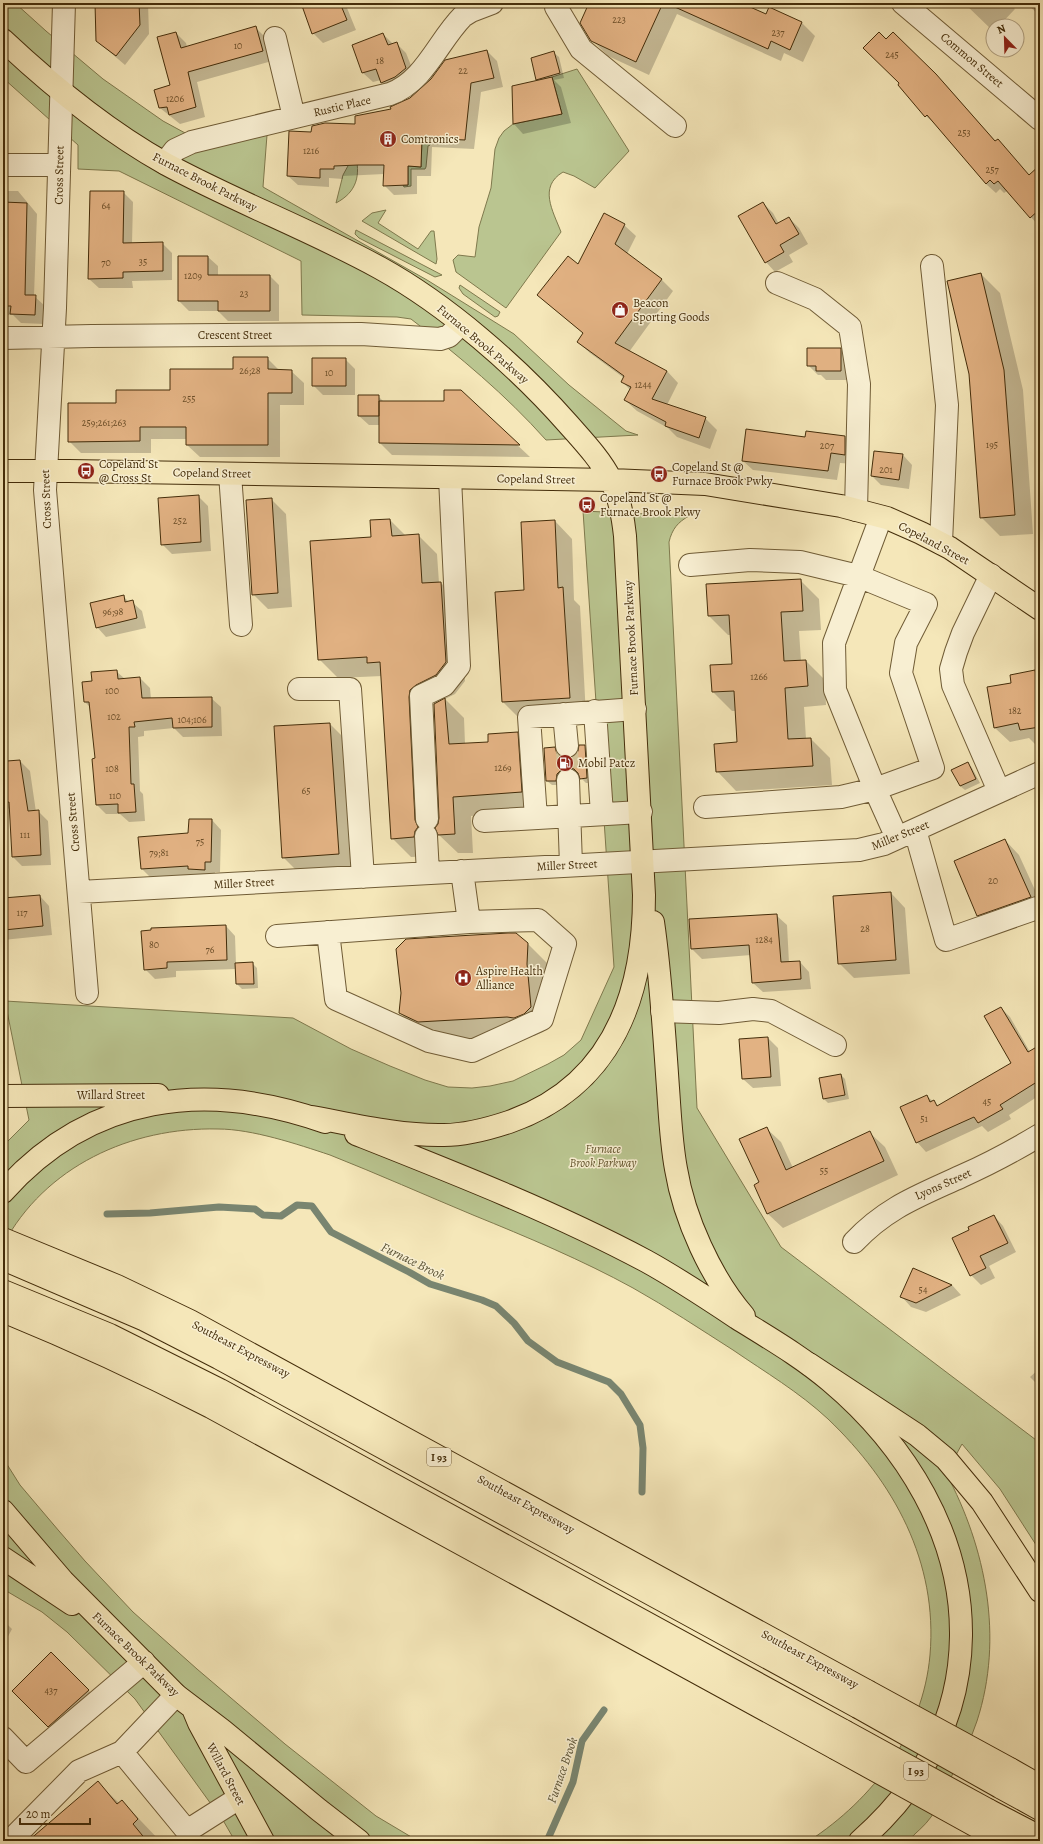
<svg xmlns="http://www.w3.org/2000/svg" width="1043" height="1844" viewBox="0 0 1043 1844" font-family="Alegreya,serif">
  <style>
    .green { fill: #bac590; stroke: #7f794d }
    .shadow { fill: #0003 }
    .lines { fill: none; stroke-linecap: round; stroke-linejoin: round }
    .stream { stroke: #798570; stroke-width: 7 }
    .building { fill: #e2b283; stroke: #442d0a }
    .minor-tunnel { stroke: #d2c296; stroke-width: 22; stroke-dasharray: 22 11; stroke-linecap: butt }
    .minor-casing { stroke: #705c36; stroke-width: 24 }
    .major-casing { stroke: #442d0a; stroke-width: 24 }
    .highway-casing { stroke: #442d0a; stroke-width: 24 }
    .minor { stroke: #f8efd2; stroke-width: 22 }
    .major { stroke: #f5e7b9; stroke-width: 22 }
    .highway { stroke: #f5e7b9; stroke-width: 22 }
    .highway-bridge-casing { stroke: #442d0a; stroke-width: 24; stroke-linecap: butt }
    .highway-bridge { stroke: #f5e7b9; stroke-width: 22 }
    .labels { text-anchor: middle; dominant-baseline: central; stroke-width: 3; stroke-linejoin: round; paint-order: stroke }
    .number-label { font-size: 10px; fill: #6c4e28 }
    .shield { fill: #f8efd2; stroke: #7a6746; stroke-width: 1 }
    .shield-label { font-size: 11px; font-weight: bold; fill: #442d0a }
    .street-label { font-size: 12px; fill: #442d0a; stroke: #f8efd2 }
    .poi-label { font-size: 12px; fill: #442d0a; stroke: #f8efd2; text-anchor: start }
    .park-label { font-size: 12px; font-style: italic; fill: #62532c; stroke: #f8efd2 }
    .water-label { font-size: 13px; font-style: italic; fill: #5a5234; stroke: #f8efd2 }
  </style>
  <rect width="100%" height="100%" fill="#f5e7b9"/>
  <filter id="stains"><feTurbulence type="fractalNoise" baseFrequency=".005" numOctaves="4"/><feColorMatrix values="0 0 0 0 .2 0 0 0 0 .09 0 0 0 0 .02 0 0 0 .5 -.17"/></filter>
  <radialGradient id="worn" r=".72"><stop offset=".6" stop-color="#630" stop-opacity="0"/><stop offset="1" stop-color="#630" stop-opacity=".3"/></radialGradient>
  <path class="green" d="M3 3H15L46 31 103 79 163 121 198 140 267 135 263 187 427 280 514 334 569 385 626 431 638 435 546 440C506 395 459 356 411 319L397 317 302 315 301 261 119 171 78 169V145L3 78Z
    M577 69 629 151 595 188 574 176 563 172C538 187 553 211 561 232L506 308 456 272 453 260 458 255 475 257 479 227 491 188 495 149 499 138 504 131 513 124 562 114 552 77Z
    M422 138 431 139 430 145 428 146 426 167 425 169H411V186L404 187 403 185H408V166L421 167Z
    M355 153C361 175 357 192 336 203L343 175Z
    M386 210 378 223 418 249 431 231H434L437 259 436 264 362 221 372 213Z
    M356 230 442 275 435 277 359 238 355 234Z
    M460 285 500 312 498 316 495 317 463 294 459 288Z
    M583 511 689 516C678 522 672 529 669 542L697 1108 781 1247 1040 1443V1551L1000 1489 962 1444 946 1473C986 1548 1004 1638 977 1721 971 1739 963 1755 954 1771 947 1786 941 1803 931 1817 925 1826 915 1833 908 1841H809C873 1799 923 1734 930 1655 938 1562 894 1482 828 1419 799 1392 765 1372 733 1350 700 1329 667 1307 633 1288 582 1260 527 1237 473 1215 425 1195 378 1174 330 1155 297 1144 252 1129 218 1129 131 1127 45 1166 3 1245V1146L29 1120 5 1001 293 1018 351 1049 390 1066 425 1080 448 1087 472 1088 490 1086 513 1081 548 1064 564 1055 581 1040 614 967Z
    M3 1458 20 1485 59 1531 85 1561 133 1612 197 1669 285 1744 376 1816 418 1841H235L224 1822 135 1699 67 1632 42 1612 3 1589Z"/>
  <path class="shadow" d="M96 3H148L149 34 125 65 97 41Z
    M302 3H345L356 30 323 43 313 33Z
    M590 3H738L766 15 770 9 802 23 815 36 803 62 784 53 781 61 677 14 649 75 608 56 594 42Z
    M964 3H1009L1015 9 999 26H993V31Z
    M1026 3H1040V16Z
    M255 27 265 37 272 61 197 82 205 117 180 124 160 108 172 86 176 33 186 43 187 47Z
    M893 33 946 85 996 142 1029 176 1040 179V227L1007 191 1004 193 1000 189 996 193 986 184 936 125 926 116 899 85 900 84 886 40Z
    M383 34 393 44 396 43 406 53 416 78 392 92 381 80 373 82 363 73 353 45Z
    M487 51 497 61 503 87 481 92 474 149 432 147 431 176H417V194L394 195 384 185V174L343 176V179L329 178V187L298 185 288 176 312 133 356 125 392 110Z
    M554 53 559 57 564 78 554 80 561 87 571 123 523 134 514 124 513 87 539 81 537 79Z
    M3 191H18L37 214 34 296 45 306 44 324 21 323 13 315H3Z
    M123 192 133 202 132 244 162 243 172 253V280L132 281 133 288H99L89 279Z
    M763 203 773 213 779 224 789 218 799 228 808 244 789 255 793 262 775 272 766 262Z
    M624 225 636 236 627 254 662 280 673 291 629 352 667 371 678 383 667 405 705 418 717 430 710 449 677 437 668 428 637 411 625 400 630 390 622 381 624 378 590 353 578 342 584 334 538 295 578 266Z
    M208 257 218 266V276H270L279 285V321H228L218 311H189L179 301Z
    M981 274 1000 293 1023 390 1033 534 1000 536 981 517Z
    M840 349 850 358V380H826L821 375H818L808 365Z
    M267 358 280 371H291L304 383V405H280V457H200L187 445V439H151V453H81L69 441 117 404 171 391Z
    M345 359 355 369V395H323L313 385Z
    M460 391 530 457 392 455 380 443V425H369L359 416 378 396 384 402H445Z
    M845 437 854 447V464L840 463 837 480 753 470 743 461 806 439Z
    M903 455 912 465 909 489 881 485 872 476Z
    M198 496 208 506 211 551 172 554 162 544Z
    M271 499 286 514 292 607 268 609 253 594Z
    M390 520 406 536 418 535 437 554 439 583H441L460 602 465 681 455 694 445 699 464 718 465 744 489 743 517 733 536 752 540 811 471 816 473 853H458L439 835 440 818 435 703 429 708 432 856 411 857 392 838 382 676 338 678 319 659 372 538Z
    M555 521 572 539 574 600 580 606 586 715 520 719 503 702 525 591Z
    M800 580 819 599 821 630 799 631 801 661H806L825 680 826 705 804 707 806 739H811L830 758 832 785 736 791 717 771 738 743 736 711H732L713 692 733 665 732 635H728L709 616 707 585Z
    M123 596 129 602H132L142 611 146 628 106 637 97 627Z
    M116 671 125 679 140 678 150 688 151 699 211 698 221 707 222 736 183 737 174 728 144 731V736L138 737 140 791 143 794 145 821 129 822 120 814H106L97 805 96 759 91 708 85 702 93 682Z
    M1035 671 1040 676V743L1035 744 1029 738 1010 742 995 728 1013 683Z
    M330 724 349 743 357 873 302 876 283 857Z
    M584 746 589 751 591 783H586L581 778 580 773 572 772 560 785H552L547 781 554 748 561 758 568 759 575 757Z
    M20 761 30 771 36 812H39L48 821 51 865 22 866 13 857 10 810 3 803V768Z
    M968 763 972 768 980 783 965 790 960 786Z
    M212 820 221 830 220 872H215L214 879 151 878 142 869Z
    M1005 840 1019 855 1040 901 992 930 978 915Z
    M891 893 905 908 910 974 854 978 839 963Z
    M40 896 49 906 52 935 3 940V899Z
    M777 916 787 925 789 963 800 962 809 972 811 989 763 992 753 983 751 955 702 959 692 949 690 920Z
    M226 926 235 936 236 964 252 963 257 968 258 988 242 989 237 984 236 969 176 971V977L155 979 145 969Z
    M527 943 547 963 545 983 550 1026 543 1032 534 1036 526 1035 438 1041 420 1032 400 1013Z
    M1001 1008 1010 1017 1030 1052 1040 1046V1095L1009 1115 1011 1119 988 1132 982 1126 926 1152 917 1142 927 1096 938 1106 1013 1064Z
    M768 1038 778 1048 781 1086 753 1088 743 1079Z
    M841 1075 845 1079 849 1099 828 1103 824 1099Z
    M766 1128 781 1142 793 1168 870 1133 885 1147 898 1175 783 1228 768 1214 755 1185 761 1183Z
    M994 1216 1003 1226 1016 1252 989 1266 995 1278 981 1285 971 1275Z
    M913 1269 952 1285 961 1295 926 1312 911 1307 902 1297Z
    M1040 1368V1387L1030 1377Z
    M3 1620 12 1629 3 1646Z
    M51 1653 103 1705 63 1740 14 1691Z
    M98 1783 119 1803 122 1801 160 1841H28Z"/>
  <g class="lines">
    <path class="stream" d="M107 1214 150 1213 219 1207 255 1209 263 1215 281 1216 297 1205 312 1206 331 1232 409 1272 430 1284 482 1300 496 1306 514 1323 528 1341 557 1362 609 1382 621 1394 640 1425 643 1448 642 1492
      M547 1841 573 1782 582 1741 604 1710"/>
  </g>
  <path class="building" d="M95 3H139L140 25 116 56 96 41Z
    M301 3H340L347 20 312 34Z
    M589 3H663L636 62 591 41 580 23Z
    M666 3H741L766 14 769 7 802 22 790 50 771 41 768 49Z
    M256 26 263 51 188 72 196 107 169 115 167 107 159 108 154 90 170 85 157 37 176 32 181 48Z
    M879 32 886 39 893 32 936 74 995 141 998 139 1029 175 1040 165V209L1030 218 998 181 994 184 990 180 986 184 927 115 925 117 898 85 899 83 863 48Z
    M383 33 388 45 397 42 406 68 395 77 381 83 376 69 362 73 352 45Z
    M487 50 494 78 471 83 465 140 422 138 421 167 408 166V185L383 186 384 165H358L334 166V169H320V178L287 176 289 131 311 132 312 126 325 123 355 124V116L391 109 390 107 410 98 431 79 445 60Z
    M554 51 560 73 536 80 531 58Z
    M552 77 562 114 513 124 512 86Z
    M90 191H124L123 243 163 242V271L123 272V278L88 279Z
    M3 202 27 203 25 295H36L35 315 10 314 11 306H3Z
    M763 202 776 224 789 217 799 234 780 245 784 252 765 263 738 216Z
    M604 213 625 224 615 244 662 279 615 343 667 371 652 399 706 417 699 438 665 426 666 422 624 400 631 387 621 382 624 376 577 342 583 333 537 295 568 256 578 264Z
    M178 256H208V275H270V311H218V301H178Z
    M981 273 1004 370 1015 515 980 518 969 374 947 281Z
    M807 348H841V371H816V366H807Z
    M233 357H268V369L292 370V393H268V445H186V427H140V441L68 442V403H116V390H170V369H233Z
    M312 358H346V386H312Z
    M444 390H461L520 445 379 443V401H444Z
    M358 395H379V416H358Z
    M746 429 805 437 806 431 845 436V455L831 453 828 471 742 461Z
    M874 451 903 454 899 480 871 476Z
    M199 495 201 542 161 545 158 498Z
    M272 498 278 593 252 595 246 500Z
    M390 519 392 536 419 534 422 583 441 582 446 662 436 675 416 685 410 690 409 697 415 820 418 827 415 831 414 837 391 839 380 662 367 663V657L318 660 310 541 371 537 370 520Z
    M555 520 558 588 563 587 570 698 502 702 495 592 524 590 521 522Z
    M801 579 803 611 781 612 784 661 806 660 808 686 785 688 788 739 811 738 813 766 716 772 714 744 737 742 734 691 712 692 710 665 732 664 729 615 708 616 706 584Z
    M124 595 125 602 133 600 137 618 96 628 90 603Z
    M117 670 118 679 140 677 142 698 212 697V727L173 728 172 718 134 722 135 727H129L131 784H134L136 812 118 813V804L96 805 92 759 95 758 89 702H84L82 682 92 681 91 672Z
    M1035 670 1040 696V727L1020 730 1018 723 994 728 987 687 1011 683 1010 675Z
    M445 698 449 744 488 742V734L518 732 522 792 453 797 455 834 438 835 435 828 438 824 439 818 434 704Z
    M330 723 339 854 282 858 274 726Z
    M579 745H585L587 778 580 779 578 773 574 769 567 768 561 770 557 774 556 781H546L544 748 555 747 557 754 562 757 568 758 575 756 578 751Z
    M20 760 28 811 39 810 41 855 12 857 9 802 3 803V767L7 766V761Z
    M968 762 976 779 960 786 951 770Z
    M189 819H212L211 862H205V870L188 869V866L141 869 138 837 188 833Z
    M1005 839 1031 897 977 916 954 861Z
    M891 892 896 960 838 964 833 896Z
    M40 895 43 926 4 930 3 898Z
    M777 914 781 962 800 961 801 979 752 983 749 945 691 949 689 919Z
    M226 925 227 960 167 962V968L144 970 141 931 151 930V928Z
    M508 933H516L528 943 527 964 531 1007 524 1014 514 1018 507 1017 418 1022 399 1013 401 993 396 949 406 939Z
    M253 962 254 984H236L235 963Z
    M1001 1007 1028 1052 1040 1045V1080L1000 1105 1003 1109 978 1123 974 1117 916 1143 900 1107 927 1095 930 1102 934 1100 937 1106 1011 1063 984 1016Z
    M768 1037 771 1077 742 1079 739 1039Z
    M841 1074 845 1095 823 1099 819 1078Z
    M767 1127 786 1170 870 1131 884 1161 767 1214 754 1185 759 1182 739 1139Z
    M994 1215 1008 1243 980 1256 986 1268 970 1276 952 1238 969 1230 968 1227Z
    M913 1268 952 1285 916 1303 900 1297Z
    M51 1652 89 1690 48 1727 12 1691Z
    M98 1781 117 1804 122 1800 138 1819 133 1824 147 1841H28Z"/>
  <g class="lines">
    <path class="minor-tunnel" d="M567 746 568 780"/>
    <g class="minor-casing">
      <path id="minor" d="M64 3 55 308 45 490 87 993
        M558 3 556 7 581 49 675 126
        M903 3 1040 119
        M275 38 294 117
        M165 163 175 150 192 142 390 94C425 81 438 41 463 16L471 11 492 3
        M3 165H59
        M932 266 947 405 941 543
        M777 283 815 299 850 327 859 384 856 510
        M3 338 92 336 361 334 440 339 449 336 461 324
        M230 474 241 625
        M690 565 750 560 800 562 858 576 926 604 906 643 901 673 933 768 875 789 897 838
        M991 575 963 633 956 652 951 669 953 685 999 791
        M299 689H350L363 877
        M595 711 602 814
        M564 714 567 746
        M568 780 571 865
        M705 807 841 797 875 789 835 690 834 643 881 517
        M536 818 529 717 635 709
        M427 819 421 696 444 685 459 666 450 478
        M484 821 641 812
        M915 830 946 940 1037 908
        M426 836 428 873
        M79 892 859 850 884 844 1040 773
        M328 932 336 999 429 1041 472 1051 542 1019 565 944 538 920 469 922
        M277 936 469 922 462 871
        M662 1011 719 1013 753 1009 771 1011 835 1045
        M854 1242C887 1207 919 1196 962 1176 989 1164 1015 1150 1040 1135
        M176 1695 122 1752 187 1831 239 1798
        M3 1738 26 1762 144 1662
        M10 1841 79 1771 122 1752"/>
    </g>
    <g class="major-casing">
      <path id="major" d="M3 40C52 86 107 131 166 164 236 202 311 230 380 268 447 305 518 367 569 425 584 442 601 460 611 480 620 498 623 517 625 536L644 895C644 996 612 1086 509 1122 488 1129 466 1135 444 1135 400 1136 355 1125 312 1117
        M3 471H69L611 480 705 484 841 506 887 518 921 533 950 548 1040 609
        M653 922C661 977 664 1032 668 1088 670 1115 671 1142 676 1169 684 1218 711 1278 744 1316
        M3 1096 158 1095
        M356 1134C452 1172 554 1212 646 1261 677 1278 707 1298 737 1318 769 1338 802 1357 830 1381 906 1445 962 1535 961 1636 960 1720 922 1786 860 1841
        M3 1192C90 1094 206 1080 325 1122
        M3 1511 63 1581 176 1695 222 1730 319 1810 359 1841
        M3 1558 72 1604
        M194 1711 199 1723 263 1841"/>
    </g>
    <g class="highway-casing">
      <path id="highway" d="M3 1239 117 1286 190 1321 867 1691
        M3 1259 145 1320 219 1358 858 1707
        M3 1291 110 1335 220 1390 844 1731
        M3 1311C74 1340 143 1372 211 1407L835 1748
        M809 1364 917 1435 946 1459 982 1502 1040 1591
        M1010 1769 1040 1786
        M1000 1787 1040 1809
        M988 1810 1040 1837
        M978 1827 1004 1841"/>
    </g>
    <use href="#minor" class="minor"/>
    <use href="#major" class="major"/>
    <use href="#highway" class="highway"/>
    <g class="highway-bridge-casing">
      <path id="highway-bridge" d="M867 1691 1010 1769
        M858 1707 1000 1787
        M844 1731 988 1810
        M835 1748 978 1827"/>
    </g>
    <use href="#highway-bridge" class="highway-bridge"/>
  </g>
  <defs>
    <g id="building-disc" transform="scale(0.9)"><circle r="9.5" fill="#8f2418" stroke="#f8efd2"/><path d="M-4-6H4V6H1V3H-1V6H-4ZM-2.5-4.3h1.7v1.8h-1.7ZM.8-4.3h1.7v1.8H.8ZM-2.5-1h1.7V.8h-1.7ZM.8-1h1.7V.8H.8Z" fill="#fff"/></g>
    <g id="shop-disc" transform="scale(0.9)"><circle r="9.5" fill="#8f2418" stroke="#f8efd2"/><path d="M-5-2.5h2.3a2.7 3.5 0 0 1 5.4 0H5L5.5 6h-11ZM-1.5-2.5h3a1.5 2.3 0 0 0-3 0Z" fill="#fff"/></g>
    <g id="bus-disc" transform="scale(0.9)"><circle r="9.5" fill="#8f2418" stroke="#f8efd2"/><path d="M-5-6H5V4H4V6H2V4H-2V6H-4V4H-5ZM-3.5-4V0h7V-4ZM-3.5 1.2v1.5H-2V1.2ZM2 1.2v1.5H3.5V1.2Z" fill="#fff"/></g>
    <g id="fuel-disc" transform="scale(0.9)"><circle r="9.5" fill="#8f2418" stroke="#f8efd2"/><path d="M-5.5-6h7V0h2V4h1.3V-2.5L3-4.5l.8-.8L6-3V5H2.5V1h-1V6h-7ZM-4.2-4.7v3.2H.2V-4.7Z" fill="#fff"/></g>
    <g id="hospital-disc" transform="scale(0.9)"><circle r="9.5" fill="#8f2418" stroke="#f8efd2"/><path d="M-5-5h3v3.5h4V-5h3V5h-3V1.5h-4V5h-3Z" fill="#fff"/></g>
  </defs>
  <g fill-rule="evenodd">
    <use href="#building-disc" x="388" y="139"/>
    <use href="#shop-disc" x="620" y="310"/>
    <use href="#bus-disc" x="86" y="471"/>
    <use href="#bus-disc" x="659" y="474"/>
    <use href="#bus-disc" x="587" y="505"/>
    <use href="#fuel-disc" x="565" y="763"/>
    <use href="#hospital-disc" x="463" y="978"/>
  </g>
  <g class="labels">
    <g class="number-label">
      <text x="619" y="19">223</text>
      <text x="778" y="32">237</text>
      <text x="238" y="45">10</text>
      <text x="892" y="54">245</text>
      <text x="380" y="60">18</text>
      <text x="463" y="70">22</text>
      <text x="175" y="98">1206</text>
      <text x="964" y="132">253</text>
      <text x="311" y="150">1216</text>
      <text x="992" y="169">257</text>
      <text x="106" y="205">64</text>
      <text x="143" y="261">35</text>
      <text x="106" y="262">70</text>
      <text x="193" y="275">1209</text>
      <text x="244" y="293">23</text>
      <text x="250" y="370">26;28</text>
      <text x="329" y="372">10</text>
      <text x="643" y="384">1244</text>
      <text x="189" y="398">255</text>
      <text x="104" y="422">259;261;263</text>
      <text x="992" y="444">195</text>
      <text x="827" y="445">207</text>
      <text x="886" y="469">201</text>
      <text x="180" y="520">252</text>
      <text x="113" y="611">96;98</text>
      <text x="759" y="676">1266</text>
      <text x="112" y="690">100</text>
      <text x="1015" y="710">182</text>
      <text x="114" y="716">102</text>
      <text x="192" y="719">104;106</text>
      <text x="503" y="767">1269</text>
      <text x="112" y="768">108</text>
      <text x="306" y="790">65</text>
      <text x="115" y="795">110</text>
      <text x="25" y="834">111</text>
      <text x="200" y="841">75</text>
      <text x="159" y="852">79;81</text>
      <text x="993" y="880">20</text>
      <text x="22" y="912">117</text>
      <text x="865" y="928">28</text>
      <text x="764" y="939">1284</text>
      <text x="154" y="944">80</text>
      <text x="210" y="949">76</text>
      <text x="987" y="1101">45</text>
      <text x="924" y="1118">51</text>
      <text x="824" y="1170">55</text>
      <text x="923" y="1289">54</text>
      <text x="51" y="1690">437</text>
    </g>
    <g class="shield">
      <rect x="427" y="1448" width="24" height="18" rx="3"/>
      <rect x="904" y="1762" width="24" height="18" rx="3"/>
    </g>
    <g class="shield-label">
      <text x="439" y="1457">I 93</text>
      <text x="916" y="1771">I 93</text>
    </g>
    <g class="street-label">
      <text transform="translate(972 60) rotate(40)">Common Street</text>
      <text transform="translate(342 106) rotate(-13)">Rustic Place</text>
      <text transform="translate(59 175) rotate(-89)">Cross Street</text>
      <text transform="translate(205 182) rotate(27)">Furnace Brook Parkway</text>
      <text x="235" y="335">Crescent Street</text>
      <text transform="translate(483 344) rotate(40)">Furnace Brook Parkway</text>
      <text transform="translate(212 473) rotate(1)">Copeland Street</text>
      <text transform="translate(536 479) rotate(1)">Copeland Street</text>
      <text transform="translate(46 499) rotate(-92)">Cross Street</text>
      <text transform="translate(934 543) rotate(28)">Copeland Street</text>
      <text transform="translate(631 638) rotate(-93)">Furnace Brook Parkway</text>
      <text transform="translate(73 822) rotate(-95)">Cross Street</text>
      <text transform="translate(900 835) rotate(-22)">Miller Street</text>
      <text transform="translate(567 865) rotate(-3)">Miller Street</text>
      <text transform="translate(244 883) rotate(-3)">Miller Street</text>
      <text x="111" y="1095">Willard Street</text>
      <text transform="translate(943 1184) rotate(-24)">Lyons Street</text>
      <text transform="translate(241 1349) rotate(28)">Southeast Expressway</text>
      <text transform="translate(526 1504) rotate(29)">Southeast Expressway</text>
      <text transform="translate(136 1654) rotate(44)">Furnace Brook Parkway</text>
      <text transform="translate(810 1659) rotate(29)">Southeast Expressway</text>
      <text transform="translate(226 1774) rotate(62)">Willard Street</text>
    </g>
    <g class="poi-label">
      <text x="401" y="139">Comtronics</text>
      <text x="633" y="303">Beacon<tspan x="633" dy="14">Sporting Goods</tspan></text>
      <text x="99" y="464">Copeland St<tspan x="99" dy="14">@ Cross St</tspan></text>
      <text x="672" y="467">Copeland St @<tspan x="672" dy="14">Furnace Brook Pwky</tspan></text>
      <text x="600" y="498">Copeland St @<tspan x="600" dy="14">Furnace Brook Pkwy</tspan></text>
      <text x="578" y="763">Mobil Patcz</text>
      <text x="476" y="971">Aspire Health<tspan x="476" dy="14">Alliance</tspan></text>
    </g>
    <g class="park-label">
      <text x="603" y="1149">Furnace<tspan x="603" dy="14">Brook Parkway</tspan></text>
    </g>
    <g class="water-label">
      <text transform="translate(413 1261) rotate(26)">Furnace Brook</text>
      <text transform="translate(562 1770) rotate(-71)">Furnace Brook</text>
    </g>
  </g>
  <rect width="1043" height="1844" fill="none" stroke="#f5e7b9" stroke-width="16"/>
  <rect x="4" y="4" width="1035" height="1836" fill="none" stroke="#442d0a" stroke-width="2"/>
  <rect x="8" y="8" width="1027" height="1828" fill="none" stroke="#442d0a"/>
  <g transform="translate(1005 38) rotate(337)"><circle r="19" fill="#f8efd2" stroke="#b0a182"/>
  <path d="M0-3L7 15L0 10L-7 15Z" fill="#8f2418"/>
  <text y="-6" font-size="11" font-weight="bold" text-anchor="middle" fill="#442d0a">N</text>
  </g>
  <path d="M20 1818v6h70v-6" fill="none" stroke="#442d0a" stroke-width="2"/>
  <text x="26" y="1818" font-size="12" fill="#442d0a" stroke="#f8efd2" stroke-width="3" paint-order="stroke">20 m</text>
  <rect width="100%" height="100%" filter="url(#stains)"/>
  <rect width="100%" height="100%" fill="url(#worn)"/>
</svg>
